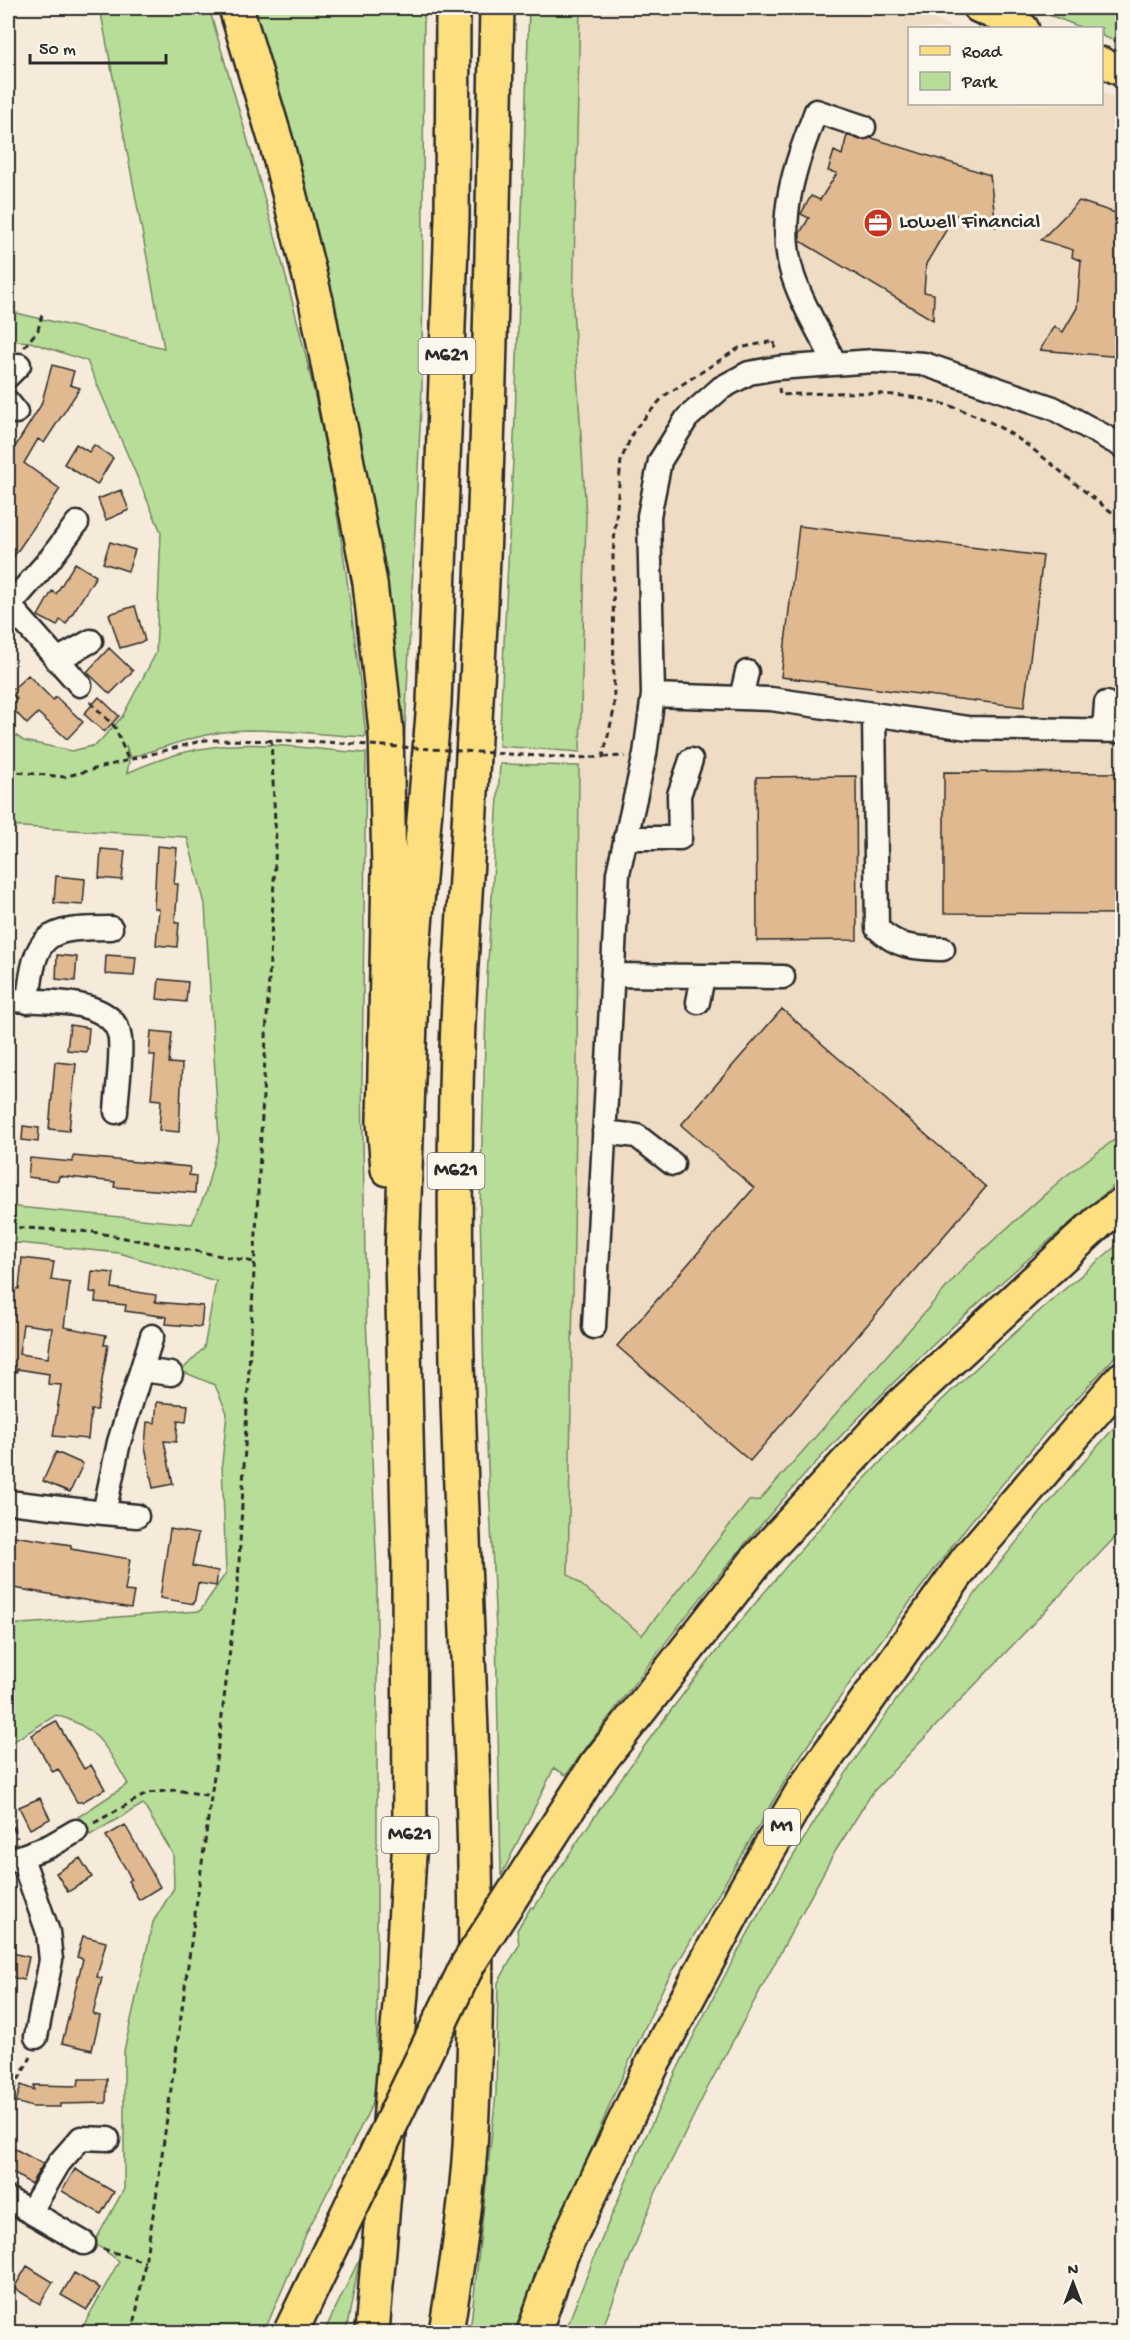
<svg xmlns="http://www.w3.org/2000/svg" width="1130" height="2340" viewBox="0 0 1130 2340" font-family="'Gochi Hand',sans-serif">
  <style>
    .built { fill: #efdcc4 }
    .green { fill: #b8dd98; stroke: #728462; stroke-width: 1.5 }
    .building { fill: #e0b990; stroke: #2b2b2b; stroke-width: 1.5; fill-rule: evenodd }
    .lines { fill: none; stroke-linecap: round; stroke-linejoin: round }
    .minor-casing { stroke: #2b2b2b; stroke-width: 27 }
    .major-casing { stroke: #2b2b2b; stroke-width: 33 }
    .highway-casing { stroke: #2b2b2b; stroke-width: 38 }
    .path { stroke: #2b2b2b; stroke-width: 3; stroke-dasharray: 6 4.5; stroke-linecap: butt }
    .minor { stroke: #fbf7ec; stroke-width: 22 }
    .major { stroke: #fedf80; stroke-width: 28 }
    .highway { stroke: #fedf80; stroke-width: 33 }
    .highway-bridge-casing { stroke: #2b2b2b; stroke-width: 38; stroke-linecap: butt }
    .path-bridge { stroke: #2b2b2b; stroke-width: 3; stroke-dasharray: 6 4.5; stroke-linecap: butt }
    .highway-bridge { stroke: #fedf80; stroke-width: 33 }
    .labels { text-anchor: middle; dominant-baseline: central; stroke-width: 6; stroke-linejoin: round; paint-order: stroke }
    .shield { fill: #fbf7ec; stroke: #696865; stroke-width: 1.5 }
    .shield-label { font-size: 21px; font-weight: bold; fill: #2b2b2b }
    .poi-label { font-size: 22px; fill: #2b2b2b; stroke: #fbf7ec; text-anchor: start }
  </style>
  <rect width="100%" height="100%" fill="#f6ebda"/>
  <filter id="ink" filterUnits="userSpaceOnUse"><feTurbulence type="fractalNoise" baseFrequency=".0167" numOctaves="2"/><feDisplacementMap in="SourceGraphic" scale="12" xChannelSelector="R" yChannelSelector="G"/><feConvolveMatrix kernelMatrix="1 2 1 2 8 2 1 2 1" color-interpolation-filters="sRGB"/></filter>
  <g filter="url(#ink)">
    <path class="built" d="M580 8H906L955 28H910V104H1102V92L1122 102V1132L1063 1178 967 1264 760 1500 749 1501 642 1635 568 1575 577 1067 580 752 586 516 573 308Z"/>
    <path class="green" d="M100 8H209C247 138 287 268 316 401 340 513 354 625 366 737 327 735 286 730 246 730 206 731 167 746 130 758L126 745 129 762 127 773C152 762 178 752 206 748 257 739 314 750 366 753L362 1079 366 1317 377 1576V2095L307 2232 264 2332H80L119 2261 94 2243 124 2189V2051L153 1922 174 1888 173 1854 143 1804 90 1835 78 1817 128 1784C106 1747 100 1728 56 1715L11 1743 8 1752V1625L200 1611 226 1573 222 1463 227 1413 215 1385 181 1371 204 1348 216 1281 119 1253 18 1243 8 1245V1206L192 1224 205 1194 219 1141 205 904 187 837 8 826V730L24 741 72 751 96 745 122 717 156 653 161 532 87 361 30 342 8 340V311L164 348Z
      M241 8H424L422 388 403 770Z
      M529 8H580L573 308 586 516 580 752 499 746 515 418Z
      M1031 8H1122V44L1102 36V28H1083Z
      M500 764 579 766 577 1067 568 1574 642 1635 749 1501 760 1500 967 1264 1063 1178 1122 1134V1179C1018 1266 915 1356 822 1456 729 1557 647 1665 566 1775L554 1768 501 1876 496 1629 484 1385 480 1207 487 978Z
      M1122 1241V1349L1047 1431 968 1525 858 1671 795 1764 664 1986 612 2099 517 2332H470L496 2094 498 1983 519 1945 517 1930 531 1907 534 1908C638 1745 756 1591 891 1451 963 1376 1042 1307 1122 1241Z
      M1122 1419V1530L872 1793 833 1855 707 2089 655 2194 601 2332H565C614 2203 670 2075 737 1953 843 1761 975 1582 1122 1419Z
      M360 2258 346 2332H324Z"/>
    <path class="building" d="M847 135 860 140 872 138 990 175 996 227 955 215 926 264 924 292 934 294 933 320 800 241V233L809 218 801 214 811 196 820 200 837 173 828 171 834 151 842 155Z
      M1079 201 1122 215V357L1040 350 1054 326 1063 332 1077 308 1081 261 1072 257 1073 250 1041 240Z
      M52 365 74 371 70 385 80 388 44 443 38 439 24 463 60 489 8 565V458L41 405Z
      M76 444 89 452 94 445 113 458 97 485 64 464Z
      M121 490 129 510 106 520 98 499Z
      M799 526 1043 556 1024 707 781 677Z
      M110 542 135 550 128 571 103 563Z
      M75 563 96 576 66 624 60 620 57 626 38 616 52 591 56 594Z
      M135 606 145 641 120 648 109 614Z
      M109 648 133 671 110 694 87 672Z
      M28 675 53 700 56 697 83 722 67 739 38 713 27 724 10 706 17 699 10 692Z
      M99 697 119 716 104 732 84 714Z
      M944 772 1122 773V914L944 913Z
      M856 776 857 940 757 941 756 777Z
      M157 846 177 848 174 884H178L175 923H179L177 947 156 945 159 909 154 908Z
      M101 849 125 851 122 880 99 878Z
      M56 876 85 879 83 905 54 903Z
      M57 955 77 957 75 981 56 979Z
      M106 955 136 957 134 976 105 974Z
      M159 979 188 982 186 1002 157 999Z
      M782 1009 986 1187 750 1461 617 1346 754 1188 681 1125Z
      M70 1025 89 1028 87 1052 67 1050Z
      M151 1031 172 1033 169 1063 182 1064 179 1132 159 1130 161 1100 151 1099 155 1055H149Z
      M55 1062 76 1064 69 1131 49 1129Z
      M23 1126 39 1128 38 1142 22 1140Z
      M73 1156 190 1167 189 1175 196 1176 195 1193 114 1187 115 1182 59 1176 58 1181 28 1177 30 1158 73 1162Z
      M22 1258 54 1262 51 1280 70 1283 64 1327 106 1335 104 1345H108L97 1410H91L88 1439 53 1436 61 1385 48 1384 49 1374 17 1369V1372L8 1371V1314L12 1288 19 1289ZM23 1324 52 1328 48 1358 19 1354Z
      M92 1271 114 1273 112 1288 156 1295 155 1302 203 1306 201 1327 166 1324 167 1317 125 1311 126 1305 95 1302 96 1293 90 1292Z
      M157 1402 188 1405 186 1422 178 1421 176 1442 164 1441 173 1484 153 1488 145 1446 147 1422 155 1423Z
      M56 1452 83 1464 70 1492 43 1481Z
      M170 1529 198 1534 192 1566 218 1571 216 1586 198 1583 194 1604 160 1598Z
      M8 1535 71 1545V1549L130 1559 125 1591 134 1592 131 1608 8 1587Z
      M56 1721 84 1769 91 1765 105 1789 82 1802H77L58 1769 53 1772 31 1735Z
      M40 1798 50 1819 30 1829 19 1807Z
      M125 1825 160 1887 139 1900 128 1881 131 1879 126 1869 106 1836Z
      M80 1858 92 1877 68 1892 56 1873Z
      M83 1936 106 1942 97 1977 102 1978 93 2014 100 2016 92 2050 62 2043 83 1959 77 1957Z
      M8 1952 29 1957 24 1980 8 1976Z
      M79 2079H107L106 2103 60 2104V2107H32L16 2102 21 2085 34 2090V2085L78 2086Z
      M8 2145 43 2164 31 2184 8 2170Z
      M75 2169 114 2192 101 2214 62 2191Z
      M27 2266 53 2282 40 2304 14 2288Z
      M74 2273 100 2288 87 2310 61 2295Z"/>
    <g class="lines">
      <g class="minor-casing">
        <path id="minor" d="M835 363C820 334 803 306 793 276 775 218 796 164 816 111L864 127
          M8 376 19 365
          M8 402 16 412
          M10 606 80 685
          M8 607 50 559 77 523
          M57 660 91 641
          M653 695 771 699 968 728 1122 731
          M741 698 747 672
          M874 714 877 928C898 948 914 948 943 949
          M1104 731 1106 703
          M625 838H680L679 795 691 760
          M613 975 783 977
          M8 1000C39 1002 116 996 120 1039 122 1062 117 1089 116 1112
          M28 1002C35 933 44 928 111 928
          M698 1002 703 977
          M604 1132 637 1136 673 1164
          M594 1327 618 873 645 754 653 695 649 516 660 461 687 418 721 388 749 373 777 368 874 361 924 364 1053 408 1122 446
          M142 1370 171 1374
          M8 1502 104 1513 119 1442 152 1336
          M104 1513 137 1516
          M22 1858 48 1932 51 1960 36 2037
          M9 1861 50 1846 76 1831
          M8 2199 84 2243
          M31 2211 59 2163 81 2138 108 2139"/>
      </g>
      <g class="major-casing">
        <path id="major" d="M978 8 1024 28
          M1102 62 1122 72"/>
      </g>
      <g class="highway-casing">
        <path id="highway" d="M236 8 277 145 316 301 370 583 386 730 389 869 384 1122 388 1169
          M595 1767 757 1560 896 1410 1102 1219 1122 1205
          M372 2332 401 1993 410 1838 409 1563 402 1258 412 961 434 703 452 218 453 8
          M446 2332C456 2271 466 2209 470 2147 488 1866 459 1585 456 1305 455 1204 454 1102 459 1001 467 853 477 705 483 557 491 374 493 191 497 8
          M534 2332 561 2255 653 2063 744 1892 804 1789 967 1560 1122 1379"/>
      </g>
      <path class="path" d="M24 347 38 330 43 311
        M779 388 780 395C865 391 938 387 1014 436 1052 461 1084 494 1122 519
        M90 702 115 727 129 762
        M603 757 625 756
        M570 758 603 757 614 710 613 554 621 460 634 430 664 396 739 348 774 341 775 348
        M8 771 64 777 205 740 308 741
        M8 1227 93 1232 254 1262
        M8 1806 17 1838
        M94 1823 148 1793 176 1790 211 1796
        M8 2098 31 2057
        M103 2249 145 2262
        M133 2332 156 2198 220 1732 238 1583 276 842 271 739"/>
      <use href="#minor" class="minor"/>
      <use href="#major" class="major"/>
      <use href="#highway" class="highway"/>
      <g class="highway-bridge-casing">
        <path id="highway-bridge" d="M291 2331 468 1964 595 1767"/>
      </g>
      <path class="path-bridge" d="M308 741 570 758"/>
      <use href="#highway-bridge" class="highway-bridge"/>
    </g>
  </g>
  <defs>
    <g id="office-disc" transform="scale(1.5)"><circle r="9.5" fill="#c8321e" stroke="#fbf7ec"/><path d="M-6-3h4V-5.5h4V-3h4V5H-6ZM-1-4.5V-3h2v-1.5ZM-6 0V1H6V0Z" fill="#fff"/></g>
  </defs>
  <g fill-rule="evenodd">
    <use href="#office-disc" x="878" y="223"/>
  </g>
  <g class="labels">
    <g class="shield">
      <rect x="418.5" y="338" width="57" height="36" rx="4.5"/>
      <rect x="427.5" y="1153" width="57" height="36" rx="4.5"/>
      <rect x="764" y="1809" width="36" height="36" rx="4.5"/>
      <rect x="381.5" y="1817" width="57" height="36" rx="4.5"/>
    </g>
    <g class="shield-label">
      <text x="447" y="356">M621</text>
      <text x="456" y="1171">M621</text>
      <text x="782" y="1827">M1</text>
      <text x="410" y="1835">M621</text>
    </g>
    <g class="poi-label">
      <text x="899" y="223">Lowell Financial</text>
    </g>
  </g>
  <rect width="1130" height="2340" fill="none" stroke="#fbf7ec" stroke-width="30"/>
  <rect x="15" y="15" width="1100" height="2310" fill="none" stroke="#2b2b2b" stroke-width="2" filter="url(#ink)"/>
  <rect x="908" y="27" width="195" height="78" fill="#fbf7ec" stroke="#a8a59f" stroke-width="1.5"/>
  <rect x="920" y="46" width="30" height="9" fill="#fedf80" stroke="#a8a59f" stroke-width="1.5"/>
  <text x="962" y="57" font-size="18" fill="#2b2b2b">Road</text>
  <rect x="920" y="72" width="30" height="18" fill="#b8dd98" stroke="#a8a59f" stroke-width="1.5"/>
  <text x="962" y="87" font-size="18" fill="#2b2b2b">Park</text>
  <g transform="translate(1073 2283)" stroke="#fbf7ec" stroke-width="4.5" paint-order="stroke">
  <path d="M0-4.5L10 22L0 15L-10 22Z" fill="#2b2b2b"/>
  <text y="-9" font-size="16" font-weight="bold" text-anchor="middle" fill="#2b2b2b">N</text>
  </g>
  <path d="M30 54v9h136v-9" fill="none" stroke="#2b2b2b" stroke-width="3"/>
  <text x="39" y="54" font-size="18" fill="#2b2b2b" stroke="#fbf7ec" stroke-width="4.5" paint-order="stroke">50 m</text>
</svg>
